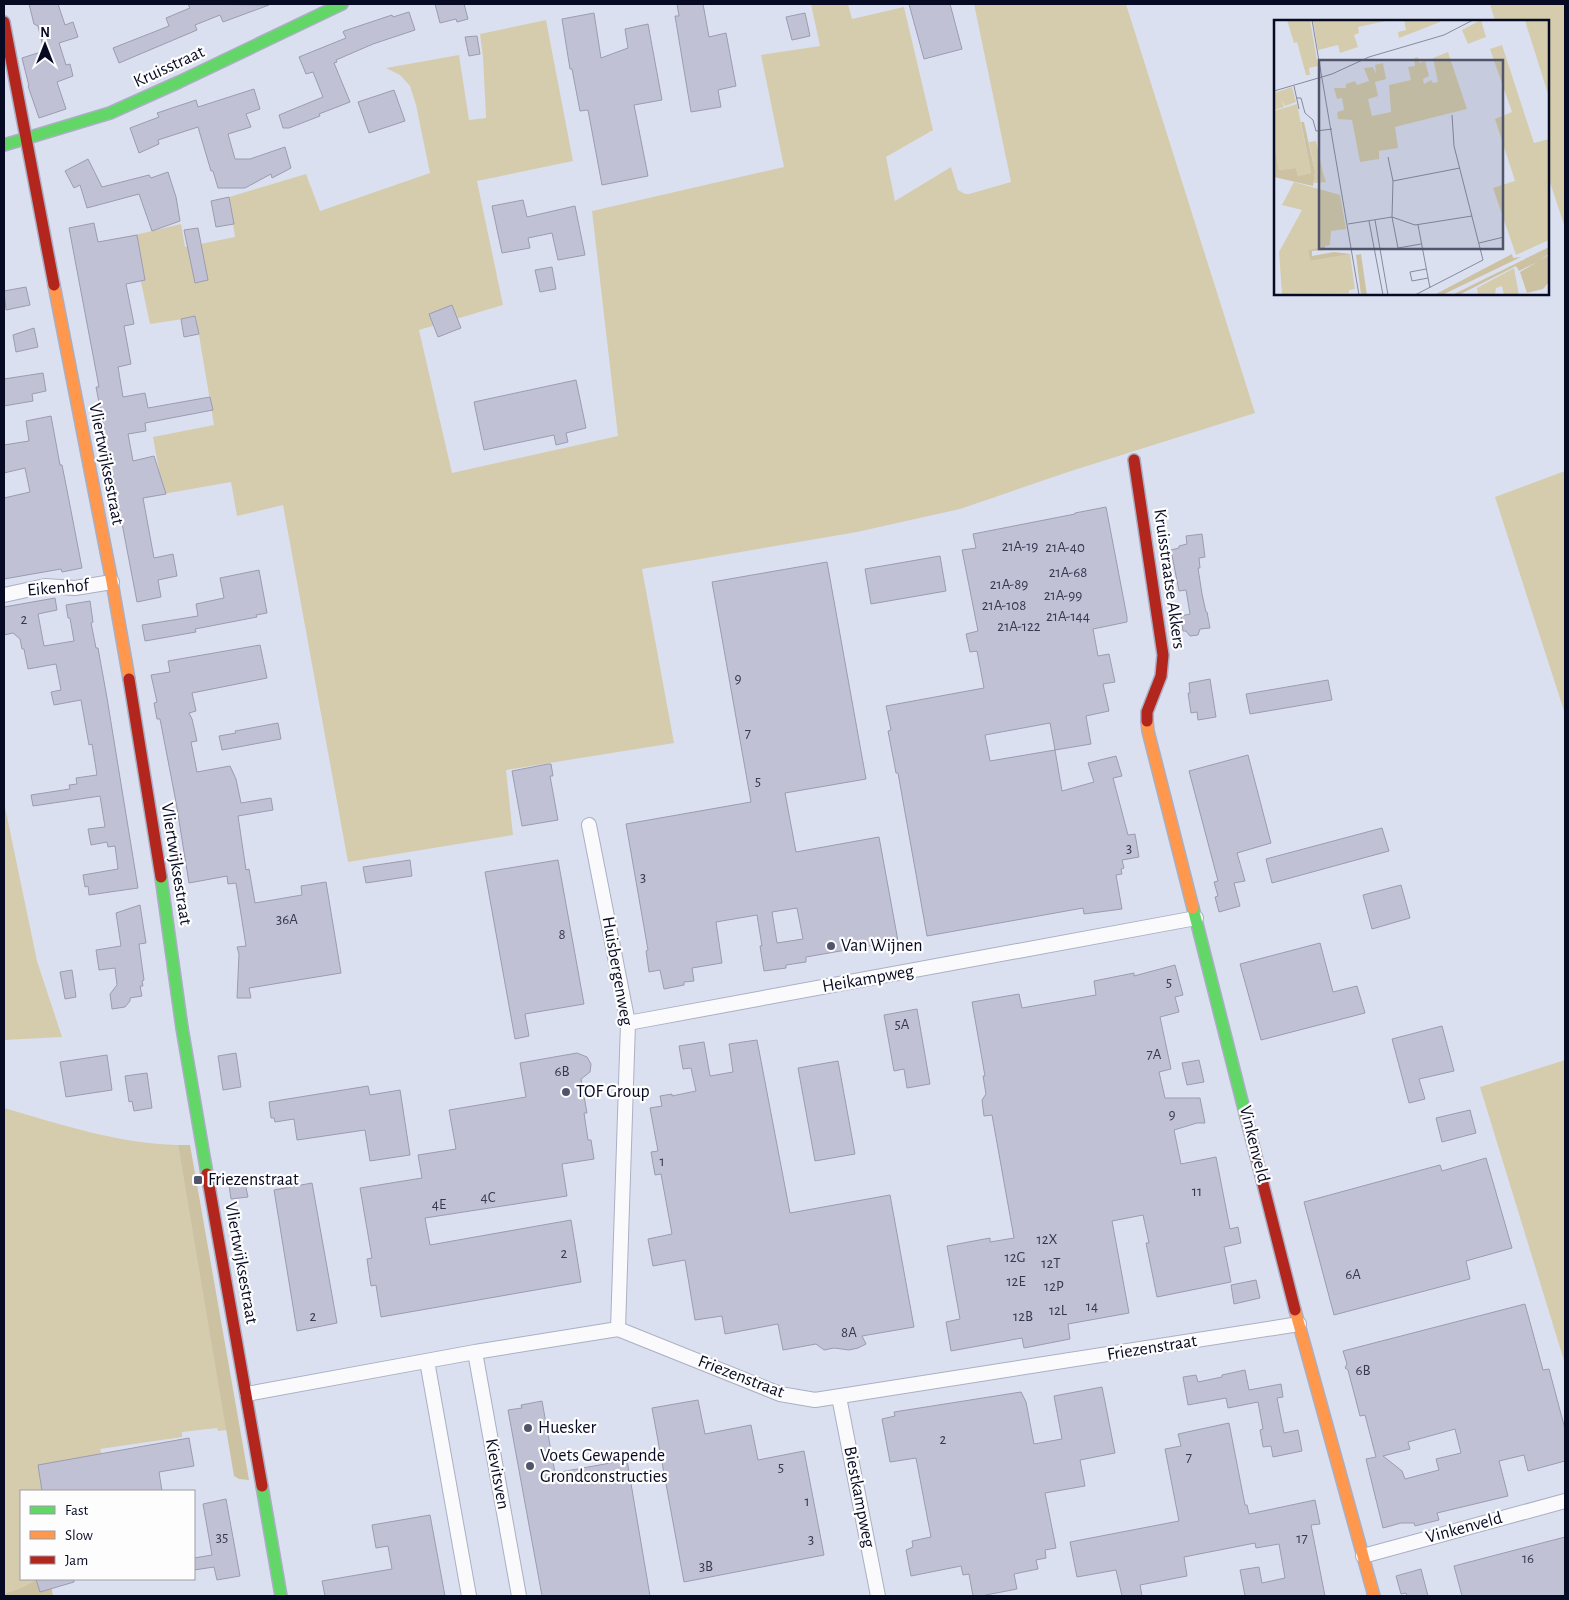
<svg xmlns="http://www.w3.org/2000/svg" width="1569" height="1600" viewBox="0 0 1569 1600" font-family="'Alegreya Sans',sans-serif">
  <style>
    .green { fill: #d5ccad }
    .forest { fill: #ccc1a0 }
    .building { fill: #c1c1d6; stroke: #9c9bb0; fill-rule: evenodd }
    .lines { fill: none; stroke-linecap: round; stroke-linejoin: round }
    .street-casing { stroke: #aaafc3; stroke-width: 16 }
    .fast-casing { stroke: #aaafc3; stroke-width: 14 }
    .slow-casing { stroke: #aaafc3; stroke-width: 14 }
    .jam-casing { stroke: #aaafc3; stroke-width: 14 }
    .street { stroke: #fafafd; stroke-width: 14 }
    .fast { stroke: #63d668; stroke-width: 11 }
    .slow { stroke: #ff974d; stroke-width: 11 }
    .jam { stroke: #b3261e; stroke-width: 11 }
    .poi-dot { fill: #51556b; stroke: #fdfdfd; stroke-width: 2 }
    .labels { text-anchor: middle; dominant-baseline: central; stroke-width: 4.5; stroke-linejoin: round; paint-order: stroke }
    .number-label { font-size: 15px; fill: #363850 }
    .street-label { font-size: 18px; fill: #070a23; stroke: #fdfdfd }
    .poi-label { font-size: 18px; fill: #070a23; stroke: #fdfdfd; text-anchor: start }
    .inset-road { fill: none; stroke: #868a9f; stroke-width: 1 }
    .view { fill: #51556b; fill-opacity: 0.15; stroke: #51556b; stroke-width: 2.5 }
    .inset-edge { fill: none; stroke: #070a23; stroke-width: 2.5 }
  </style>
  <rect width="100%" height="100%" fill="#dbe0f1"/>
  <path class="green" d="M811 4H848L852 19 904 7 933 130 886 157 895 201 951 167 958 190 965 194H969L1011 182 974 4H1126L1255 413 1071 471 960 509 857 532 642 569 674 743 506 770 513 835 348 862 283 505 237 516 231 482 163 494 153 437 214 425 196 317 150 324 131 236 181 224 185 247 235 237 229 197 306 174 320 211 430 173 416 105 410 86 400 75 386 68 459 55 469 120 486 118 483 57 480 34 546 20 573 161 477 181 503 305 419 330 452 473 618 436 592 211 784 167 761 55 820 46Z
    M1490 4H1565V228L1548 176V21H1495Z
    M1565 471V714L1495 497Z
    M4 802 37 961 62 1037 4 1040Z
    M1565 1060V1364L1480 1087Z
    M4 1108C60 1124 119 1144 178 1145L227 1430 218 1431 217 1428 182 1432V1437L100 1449 106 1465 108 1488 82 1491H21V1579H38L23 1587 4 1594Z"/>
  <path class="forest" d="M178 1145H190L249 1480 239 1479 234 1476Z
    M38 1579H50L53 1596H4V1594L23 1587Z"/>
  <path class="building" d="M29 4H58L65 25 73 22 78 37 59 43 66 65 70 64 73 76 57 82 66 109 39 118 28 86H29L22 58 44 51 38 26 34 24Z
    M188 4 269 5 223 22 220 15 195 25 197 30 119 63 113 48 169 26 166 18 190 8Z
    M435 4H464L468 19 457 22 456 19 440 23Z
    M677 4H703L709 37 726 33 736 86 718 90 721 107 691 112 675 16H679Z
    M909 4H950L962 49 924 59Z
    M409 12 415 30 373 44 336 60 337 62 334 63 350 102 319 114 320 116 289 128H283L279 115 323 97 313 72 306 74 299 57 346 38 343 32 344 31 392 15 393 17Z
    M594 13 601 58 628 48 625 29 648 24 662 100 634 105 648 176 602 185 588 110 580 111 572 69H570L562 19Z
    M805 13 810 36 792 40 786 17Z
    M477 36 480 54 469 56 465 37Z
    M254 89 260 109 246 114 251 127 228 134 235 159H250L285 147 291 168 272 178 271 174 245 188H218L213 171H211L198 127 158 140 159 144 139 153 130 128 159 117 157 113 196 100 198 107Z
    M394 90 405 121 369 133 358 102Z
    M88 159 102 187 149 175 151 178 168 172 176 197 180 221 152 231 139 194 87 208 80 185 74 188 65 171Z
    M229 197 234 224 216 227 211 201Z
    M523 200 527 217 575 206 585 255 558 260 552 233 528 238 530 248 502 253 492 206Z
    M94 223 98 242 137 235 145 280 126 284 134 324 124 326 131 364 118 367 123 397 145 393 148 408 210 397 213 410 145 423 146 431 128 434 133 461 154 456 166 494 143 498 154 558 173 554 177 576 158 580 161 597 137 602 96 387H99L69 228Z
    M198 228 208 280 195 283 184 230Z
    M552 267 556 289 540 292 535 270Z
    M26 287 30 305 6 310 4 291Z
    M452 305 461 328 438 337 429 314Z
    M195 316 199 334 184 337 181 319Z
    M34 328 38 347 16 352 13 335Z
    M43 373 46 391 32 394 33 401 4 406V379Z
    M576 380 586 428 566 433 568 442 556 445 554 435 484 450 474 402Z
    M51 416 60 465H62L67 490 82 568 62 572 61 569 4 579V498L30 492 25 468 4 473V445L29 441 26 421Z
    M1106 507 1127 617V622L1093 629 1098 656 1109 654 1115 682 1103 684 1109 711 1086 716 1091 744 1055 750 1050 723 985 735 990 761 1055 750 1062 791 1094 782 1088 763 1116 756 1122 776 1113 778 1128 835 1135 834 1139 857 1122 860 1124 868 1121 869 1122 874 1116 875 1122 909 1084 914 1083 908 927 936 898 773H896L894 762 888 731 891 730 886 706 984 688 977 651 970 652 966 634 978 631 962 550 976 548 973 534 1075 514V513Z
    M1202 534 1205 557 1199 558 1200 568H1198L1202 594 1206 612H1207L1210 628 1200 629 1198 635 1190 636 1186 631H1183L1181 616 1190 614 1186 590 1179 591 1171 550 1179 548V546L1187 544 1186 536Z
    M940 556 946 591 871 604 865 569Z
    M827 562 866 779 785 793 796 852 879 837 898 941 806 957V962L786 965V968L764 971 760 946H762L757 915 716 922 722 963 692 968 694 981 684 982V985L664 989 660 970 649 972 646 951 648 950 626 824 751 802 712 582ZM797 908 803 939 777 943 772 912Z
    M259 570 267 613 256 615 257 617 195 629 196 632 145 641 142 625 198 616 196 604 224 598 220 578Z
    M55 598 57 610 38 614 44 646 74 641 70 618H68L66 605 90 601 93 622 91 623 96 648H98L107 698 138 888 89 895 88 886 85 887 83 875 118 869 115 846 108 847 107 842 91 845 88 829 105 827 100 796 33 806 31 795 70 789 69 785 77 784 76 778 97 775 92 744 89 745 81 700 54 705 51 692 61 690 56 664 28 669 24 649H22L20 639 13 633 4 635V607Z
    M260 645 267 678 192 693 196 711 189 713 192 719 197 741 191 742 197 772 230 766 236 779 241 803 271 798 273 810 238 816 246 870 249 869 255 903 302 895 301 886 326 882 341 973 249 988 251 998H237L239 954 237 947 246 946 236 883 228 884 227 876 189 883 176 802 160 719H157L154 703 157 702 151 675 170 672 168 661Z
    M1210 679 1216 717 1198 720 1197 712 1191 713 1188 693H1190L1189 683Z
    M1328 680 1332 700 1250 714 1246 694Z
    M278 723 281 739 222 750 219 736 236 733 235 731Z
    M1248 755 1271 843 1237 853 1245 881 1234 883 1240 906 1219 912 1215 897 1218 896 1214 882 1218 881 1189 771Z
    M548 764H551L553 776H550L558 820 522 826 512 771Z
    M1382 828 1389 851 1272 883 1266 859Z
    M410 860 412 876 366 883 363 867Z
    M558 860 584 1004 525 1014 529 1036 515 1039 485 872Z
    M1401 885 1410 918 1372 929 1363 895Z
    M140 905 146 943 139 944 144 980 142 981 143 986H140L142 996 130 998V1001L125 1007 112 1009 110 994 117 985 115 968 99 970 96 950 121 946 116 913Z
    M1320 943 1333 992 1357 986 1365 1013 1261 1040 1240 964Z
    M1175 965 1183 995 1175 997 1179 1012 1160 1017 1171 1069 1159 1072 1165 1098H1200L1205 1123H1197L1174 1130 1181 1164 1216 1157 1230 1229 1238 1227 1241 1243 1224 1247 1231 1282 1157 1297 1146 1243H1149L1143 1215 1112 1221 1129 1313 1068 1324 1070 1339 1024 1348 1022 1338 951 1351 946 1322 960 1319 947 1246 990 1238V1242L1014 1238 992 1115 984 1116 982 1100 986 1094 983 1076H985L972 1002 1019 994 1022 1008 1096 995 1094 981 1134 973V976Z
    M72 970 76 997 65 999 60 972Z
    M917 1009 930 1084 907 1088 904 1069 894 1071 884 1015Z
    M1442 1026 1454 1071 1419 1079 1425 1099 1409 1103 1392 1039Z
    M757 1040 790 1213 890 1195 914 1327 862 1336 866 1344 858 1348 849 1350 834 1348 824 1350 816 1344 783 1350 778 1324 725 1334 722 1316 695 1320 685 1260 653 1266 648 1239 672 1234 661 1174 655 1175 651 1152 658 1151 650 1108 662 1106 660 1096 672 1094V1096L696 1091 691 1068 683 1069 679 1046 704 1042 710 1076 733 1072 729 1044Z
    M236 1053 241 1087 223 1090 218 1056Z
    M577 1053 587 1057 591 1064 590 1072 581 1079 587 1113H584L588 1140H591L594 1159 562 1164 567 1196 425 1218 430 1245 571 1220 581 1282 381 1317 376 1285 371 1286 367 1259 372 1258 360 1188 422 1178 418 1155 456 1149 449 1110 526 1097 520 1063Z
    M107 1055 112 1090 66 1097 60 1062Z
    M1199 1060 1204 1082 1187 1085 1182 1063Z
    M838 1061 855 1154 815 1161 798 1068Z
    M147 1073 152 1108 134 1111 132 1101 129 1102 125 1076Z
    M368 1086 370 1095 400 1090 410 1155 370 1161 365 1130 297 1140 294 1119 275 1122 274 1118H271L269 1102Z
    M1470 1110 1476 1133 1442 1142 1436 1118Z
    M1486 1158 1512 1248 1466 1261 1470 1279 1334 1315 1304 1202 1440 1165 1442 1171Z
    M245 1183 248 1197 231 1199 229 1185Z
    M312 1183 337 1323 297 1331 274 1190Z
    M1256 1280 1260 1298 1234 1304 1231 1285Z
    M1525 1304 1543 1370 1549 1369 1565 1429V1461L1528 1471 1524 1455 1499 1461 1508 1496 1437 1513 1439 1520 1415 1526 1414 1523H1401L1383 1528 1366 1459 1376 1457 1365 1415 1360 1416 1348 1370 1345 1368 1347 1364 1343 1351ZM1455 1429 1461 1453 1436 1459 1439 1470 1405 1479 1402 1471 1383 1456 1410 1449 1408 1442Z
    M1245 1370 1249 1390 1281 1384 1283 1397 1277 1398 1284 1433 1298 1430 1302 1451 1273 1457 1271 1446 1263 1447 1260 1430 1263 1429 1258 1402 1228 1408 1226 1398 1188 1405 1183 1377 1196 1375 1198 1382 1222 1377V1375Z
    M1102 1387 1115 1453 1080 1460 1085 1486 1045 1493 1056 1548 1045 1550 1046 1558 1036 1560 1038 1569 1014 1574 1017 1589 981 1596H973L969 1574 963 1575 961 1566 911 1576 906 1550 913 1547 912 1541 931 1537 916 1458 890 1462 882 1419 895 1416 894 1412 1021 1392 1026 1402 1034 1444 1062 1439 1054 1396Z
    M698 1400 705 1434 751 1425 758 1460 804 1451 824 1555 684 1582 652 1408Z
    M542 1401 555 1473 627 1460 650 1596H542L508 1410 522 1408 521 1405Z
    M1229 1423 1245 1505H1247L1249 1514 1315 1500 1320 1524 1311 1525 1325 1596H1245L1240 1570 1259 1567 1262 1583 1285 1578 1279 1544 1256 1548 1255 1543 1184 1557 1187 1576 1140 1585 1142 1596H1122L1116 1570 1077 1577 1070 1542 1179 1521 1165 1449 1181 1446 1178 1434Z
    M189 1438 194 1466 159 1472 162 1491H42L38 1465Z
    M226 1499 240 1576 217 1580 214 1567 194 1570V1558L212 1555 203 1504Z
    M430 1515 445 1596H325L322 1581 392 1569 388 1546 376 1548 372 1525Z
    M1565 1537V1596H1462L1454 1566Z
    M1421 1569 1428 1596H1407L1406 1593 1401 1594 1396 1576Z
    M36 1579H74V1582L40 1592Z"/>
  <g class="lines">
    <g class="street-casing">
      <path id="street" d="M4 595 45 586 75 588 112 582
        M589 825 628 1023 618 1329
        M628 1023 1196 918
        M475 1352 519 1596
        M427 1361 469 1596
        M247 1394 475 1352 618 1329 780 1394 815 1400 1299 1324
        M839 1397 878 1596
        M1363 1556 1565 1501"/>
    </g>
    <g class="fast-casing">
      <path id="fast" d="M4 145 110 113 179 82 342 4
        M161 877 182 1028 207 1174
        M1193 908 1246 1117
        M262 1486 281 1596"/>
    </g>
    <g class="slow-casing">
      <path id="slow" d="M54 285 112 582 129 679
        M1147 721 1148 731 1193 908
        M1295 1310 1374 1596"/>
    </g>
    <g class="jam-casing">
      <path id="jam" d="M4 22 54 285
        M1134 460 1163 655 1161 676 1147 712V721
        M129 679 161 877
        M1246 1117 1295 1310
        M207 1174 262 1486"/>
    </g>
    <use href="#street" class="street"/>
    <use href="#fast" class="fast"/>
    <use href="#slow" class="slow"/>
    <use href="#jam" class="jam"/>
  </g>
  <g class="poi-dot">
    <circle cx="831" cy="946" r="5"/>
    <circle cx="566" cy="1092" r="5"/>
    <rect x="193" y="1175" width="10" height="10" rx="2.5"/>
    <circle cx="528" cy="1428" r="5"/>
    <circle cx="530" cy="1466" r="5"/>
  </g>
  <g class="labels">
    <g class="number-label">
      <text x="1020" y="546">21A-19</text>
      <text x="1065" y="547">21A-40</text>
      <text x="1068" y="572">21A-68</text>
      <text x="1009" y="584">21A-89</text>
      <text x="1063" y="595">21A-99</text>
      <text x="1004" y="605">21A-108</text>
      <text x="1068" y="616">21A-144</text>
      <text x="24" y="619">2</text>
      <text x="1019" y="626">21A-122</text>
      <text x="738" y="678">9</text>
      <text x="748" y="733">7</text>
      <text x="758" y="781">5</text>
      <text x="1129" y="848">3</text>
      <text x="643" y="877">3</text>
      <text x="287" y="919">36A</text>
      <text x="562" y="934">8</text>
      <text x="1169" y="982">5</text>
      <text x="902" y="1024">5A</text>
      <text x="1154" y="1054">7A</text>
      <text x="562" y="1071">6B</text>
      <text x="1172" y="1114">9</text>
      <text x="662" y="1161">1</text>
      <text x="1197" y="1191">11</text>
      <text x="488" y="1197">4C</text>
      <text x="439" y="1204">4E</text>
      <text x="1047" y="1239">12X</text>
      <text x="564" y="1253">2</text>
      <text x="1015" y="1257">12G</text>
      <text x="1051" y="1263">12T</text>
      <text x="1353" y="1274">6A</text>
      <text x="1016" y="1281">12E</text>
      <text x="1054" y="1286">12P</text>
      <text x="1092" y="1306">14</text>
      <text x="1058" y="1310">12L</text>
      <text x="313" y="1316">2</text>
      <text x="1023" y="1316">12B</text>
      <text x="849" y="1332">8A</text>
      <text x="1363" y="1370">6B</text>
      <text x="943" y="1439">2</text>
      <text x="1189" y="1457">7</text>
      <text x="781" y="1467">5</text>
      <text x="807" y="1501">1</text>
      <text x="222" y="1537">35</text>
      <text x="1302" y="1538">17</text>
      <text x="811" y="1539">3</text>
      <text x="1528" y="1558">16</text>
      <text x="706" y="1566">3B</text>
    </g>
    <g class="street-label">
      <text transform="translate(169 67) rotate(-25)">Kruisstraat</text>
      <text transform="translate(106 464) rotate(79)">Vliertwijksestraat</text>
      <text transform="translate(1169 579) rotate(82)">Kruisstraatse Akkers</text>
      <text transform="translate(58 588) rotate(-5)">Eikenhof</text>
      <text transform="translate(176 864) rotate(81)">Vliertwijksestraat</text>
      <text transform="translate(617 971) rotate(80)">Huisbergenweg</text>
      <text transform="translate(868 979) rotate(-10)">Heikampweg</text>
      <text transform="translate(1254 1144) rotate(76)">Vinkenveld</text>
      <text transform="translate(241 1263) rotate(80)">Vliertwijksestraat</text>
      <text transform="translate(1152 1348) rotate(-9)">Friezenstraat</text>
      <text transform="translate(741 1377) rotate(21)">Friezenstraat</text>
      <text transform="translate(497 1474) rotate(80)">Kievitsven</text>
      <text transform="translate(859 1497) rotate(79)">Biestkampweg</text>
      <text transform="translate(1464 1528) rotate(-15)">Vinkenveld</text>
    </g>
    <g class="poi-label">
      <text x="841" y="946">Van Wijnen</text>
      <text x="576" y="1092">TOF Group</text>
      <text x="208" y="1180">Friezenstraat</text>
      <text x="538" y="1428">Huesker</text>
      <text x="540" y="1456">Voets Gewapende<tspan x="540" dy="21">Grondconstructies</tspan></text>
    </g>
  </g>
  <g transform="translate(1274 20)">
    <rect width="275" height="275" fill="#dbe0f1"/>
    <path d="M13 0H36L44 46 35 48 36 55H32L23 22 20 23ZM39 0H112V1L84 7 85 13 80 15 84 27 66 33 64 25 44 30ZM130 0H166V2L125 18 124 12 132 10ZM207 0 212 17 194 24 188 10ZM251 0H275V77L252 4ZM228 25 260 123 275 119V220L242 235 219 168 241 161 221 99 238 92 216 29ZM174 32 193 89 121 107 124 128 105 131V139L86 142 78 100 64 99 63 92 70 90 68 78 63 79 60 68H72V64L81 61 83 65 95 61 90 48 99 47 102 54 101 45 109 43 112 59 101 62 104 76 94 79 98 96 117 92 115 65 137 60 134 47 141 46 140 38 144 37 145 43 151 41 155 56 149 59 150 64 157 60 159 63 164 62 159 38ZM18 67 22 82 11 86 8 80 10 87 0 90V73ZM23 84 37 153 24 156 22 148 5 150 0 123V91ZM42 121 49 153 52 162 39 163 41 152 35 122ZM20 162 66 175 72 209 57 211 56 225 34 230 36 241 76 234 81 269 75 270V273L8 274 5 232 28 190 8 185ZM240 248 245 275H230L228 266 222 268 221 275H204L203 268Z" fill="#d5ccad"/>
    <path d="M27 102H30L41 152 39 166 0 157V123L5 150 22 148 24 156 37 153ZM51 226V230L38 231V236L60 232 77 234 36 241 34 230ZM275 227V234L265 241 245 251 242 246 185 275H178ZM87 234 92 269 93 275H87L82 235ZM238 234 239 238 247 237 168 275H160ZM275 235V262L269 269 253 273 246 252Z" fill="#ccc1a0"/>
    <path class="inset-road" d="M38 0 85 275M20 66 25 89M0 71 58 54 95 37 170 15 199 0M23 78H27L31 93 39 100 42 111 58 109M114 137 119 161 118 197 124 228 147 224M119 161 186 148M101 200 114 275M95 201 109 275M74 204 118 197 141 205 198 196M144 205 156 268M205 223 230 217M152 249 136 252 138 261 154 258M141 275 209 240 180 126 178 95"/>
    <path class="view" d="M45 40H229V229H45Z"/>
    <rect width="275" height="275" class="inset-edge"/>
  </g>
  <rect width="1569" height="1600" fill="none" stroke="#070a23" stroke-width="10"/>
  <rect x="20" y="1490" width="175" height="90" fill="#fdfdfd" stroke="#9b9ca6"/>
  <rect x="30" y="1506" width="25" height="8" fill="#63d668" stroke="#9b9ca6"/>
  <text x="65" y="1515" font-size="15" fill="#070a23">Fast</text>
  <rect x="30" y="1531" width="25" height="8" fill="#ff974d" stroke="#9b9ca6"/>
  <text x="65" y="1540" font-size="15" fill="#070a23">Slow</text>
  <rect x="30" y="1556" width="25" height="8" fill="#b3261e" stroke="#9b9ca6"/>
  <text x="65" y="1565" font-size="15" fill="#070a23">Jam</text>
  <g transform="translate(45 45)" stroke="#fdfdfd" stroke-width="4" paint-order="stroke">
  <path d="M0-4L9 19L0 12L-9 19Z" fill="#070a23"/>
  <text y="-8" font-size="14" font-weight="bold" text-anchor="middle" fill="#070a23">N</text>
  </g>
</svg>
